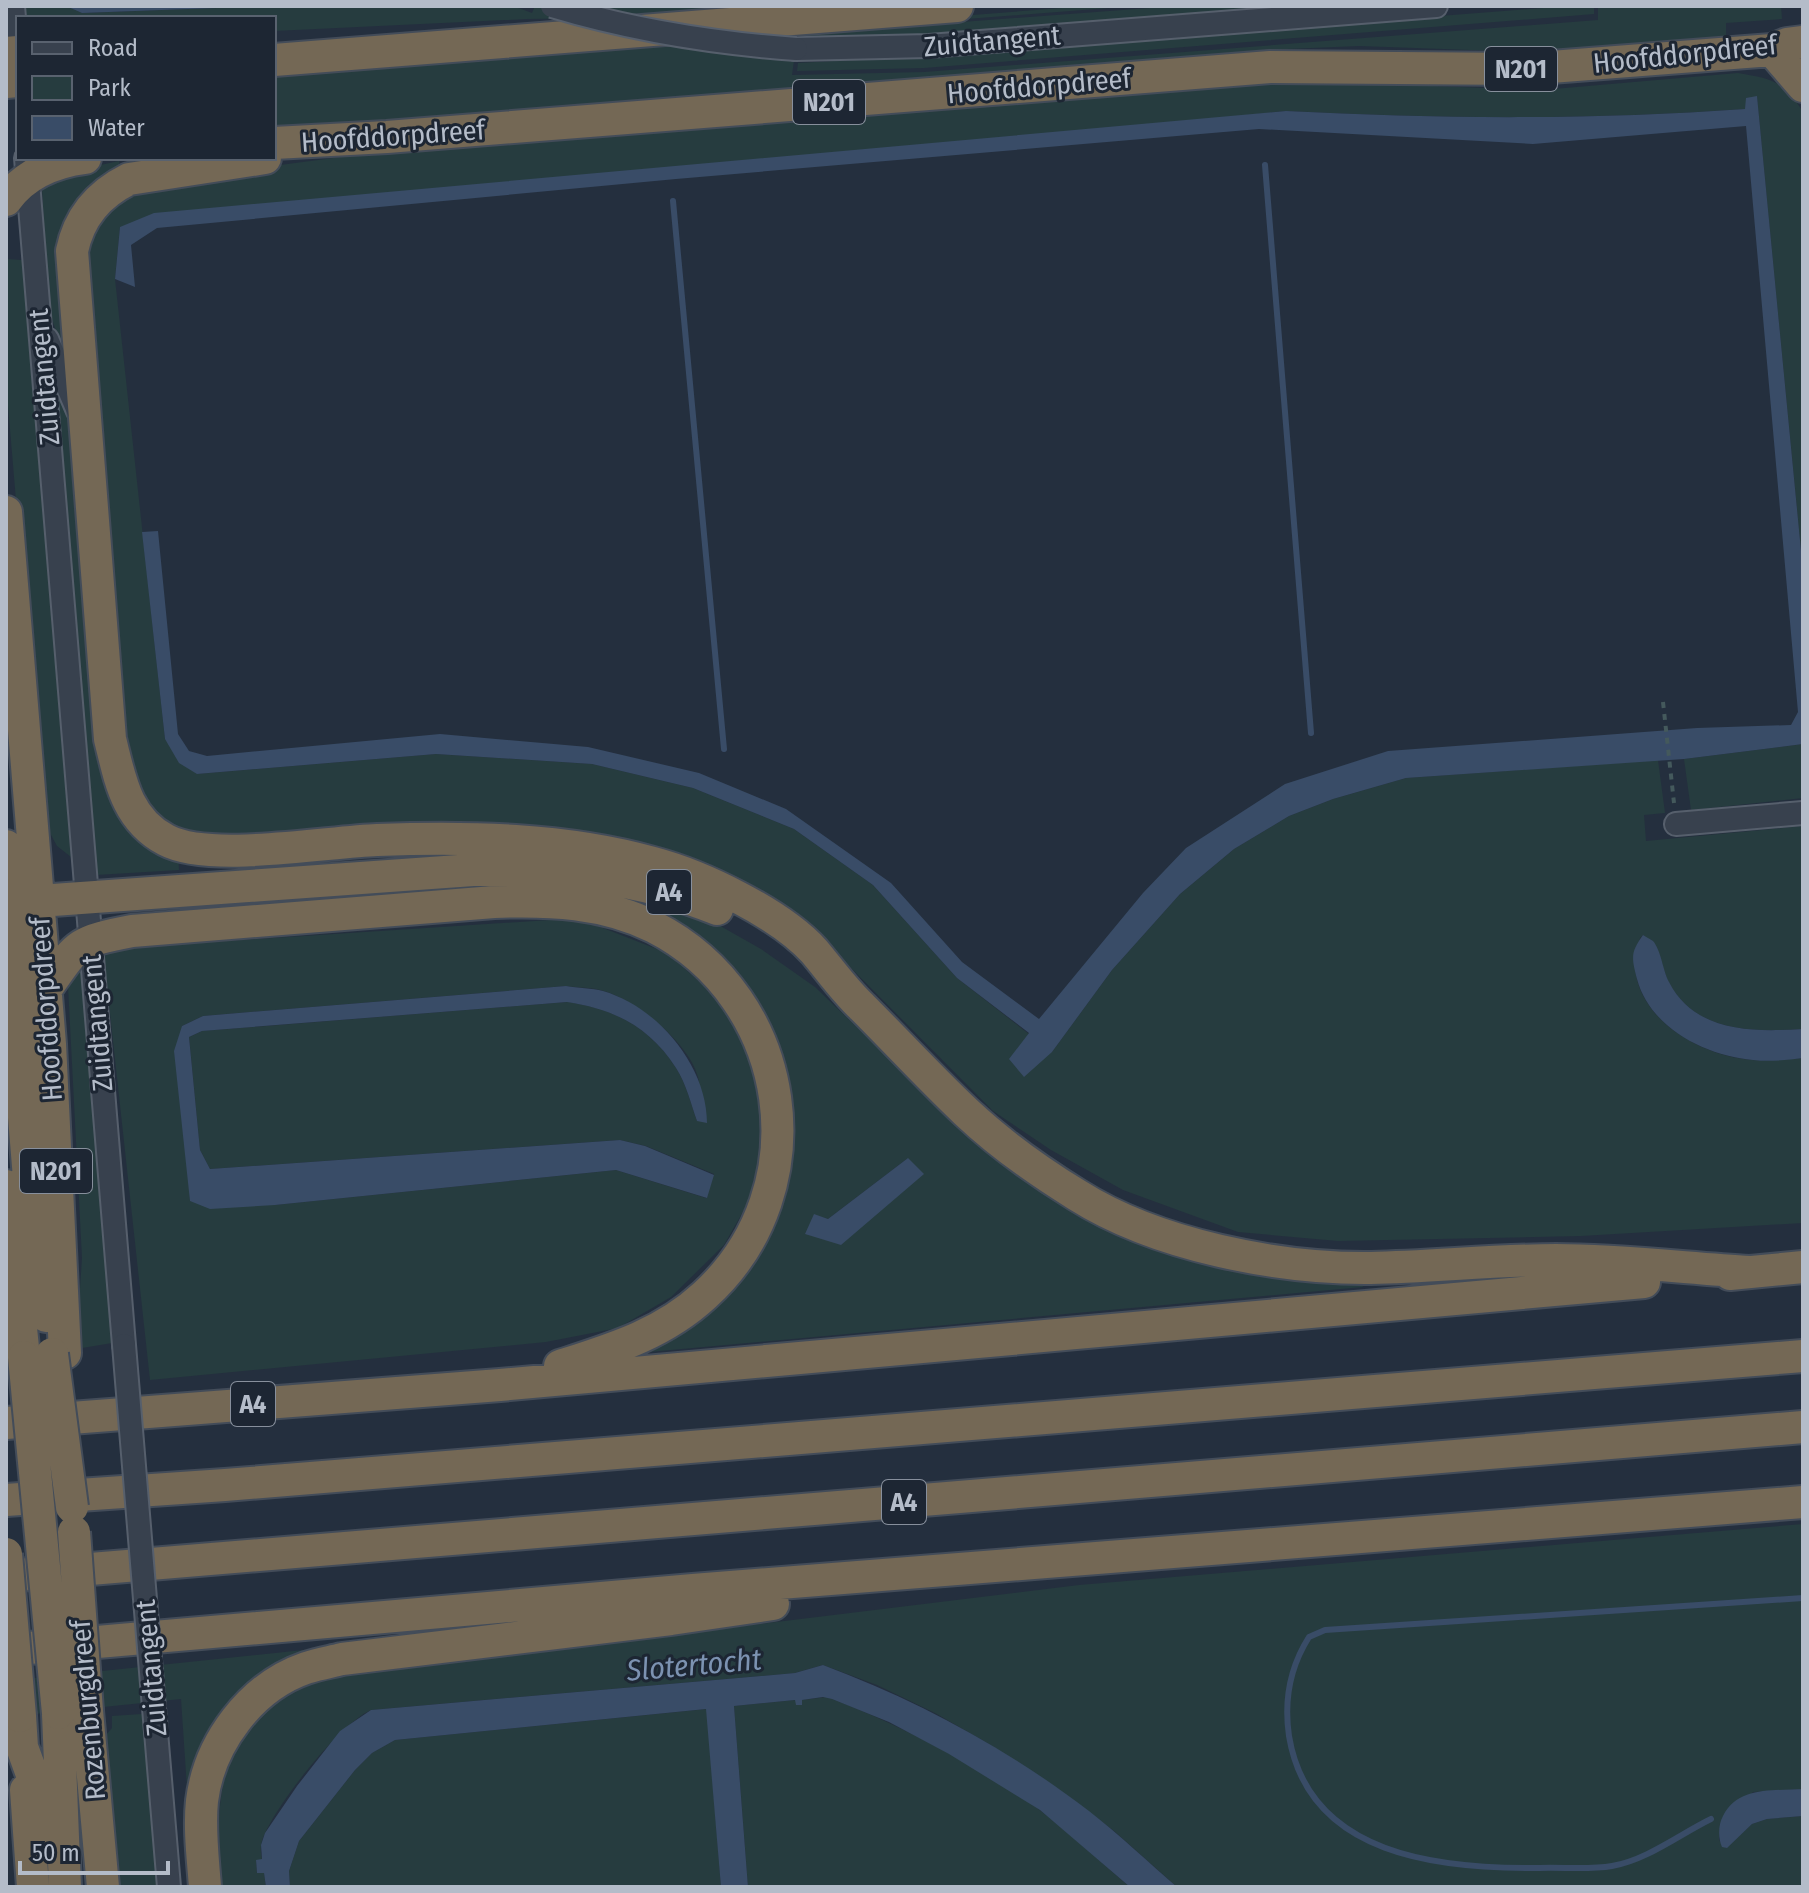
<svg xmlns="http://www.w3.org/2000/svg" width="1809" height="1893" viewBox="0 0 1809 1893" font-family="'Fira Sans Condensed',sans-serif">
  <style>
    .green { fill: #263c3f; fill-rule: evenodd }
    .water { fill: #394c67 }
    .lines { fill: none; stroke-linecap: round; stroke-linejoin: round }
    .stream { stroke: #394c67; stroke-width: 6 }
    .minor-casing { stroke: #565f6c; stroke-width: 26 }
    .highway-casing { stroke: #434c59; stroke-width: 36 }
    .path { stroke: #44595c; stroke-width: 4; stroke-dasharray: 6 6; stroke-linecap: butt }
    .minor { stroke: #38414e; stroke-width: 22 }
    .highway { stroke: #746855; stroke-width: 32 }
    .minor-bridge-casing { stroke: #565f6c; stroke-width: 26; stroke-linecap: butt }
    .highway-bridge-casing { stroke: #434c59; stroke-width: 36; stroke-linecap: butt }
    .minor-bridge { stroke: #38414e; stroke-width: 22 }
    .highway-bridge { stroke: #746855; stroke-width: 32 }
    .labels { text-anchor: middle; dominant-baseline: central; stroke-width: 6; stroke-linejoin: round; paint-order: stroke }
    .shield { fill: #1d2633; stroke: #878f9c; stroke-width: 2 }
    .shield-label { font-size: 26px; font-weight: bold; fill: #b4bcc9 }
    .street-label { font-size: 28px; fill: #b4bcc9; stroke: #1d2633 }
    .water-label { font-size: 30px; font-style: italic; fill: #7c92b1; stroke: #1d2633 }
  </style>
  <rect width="100%" height="100%" fill="#242f3e"/>
  <path class="green" d="M23 6H66L82 13 266 6H513L532 13 535 6H817L672 17 527 19 274 31V18H23Z
    M1088 6H1134L798 32 792 75 924 72 1598 20V6H1781L1782 19 1726 23V36L1604 48 1499 51 1359 46 1262 50 274 130V69Z
    M1176 6H1312L924 37 801 40 802 34Z
    M1569 6H1594V14L924 68 797 71 798 63 924 56Z
    M1738 73C1773 79 1784 81 1803 112V571L1757 97 1745 109C1593 120 1439 119 1286 111L120 227 115 279 165 739 197 774 436 754 592 764 693 788 794 829 873 885 957 978 1052 1052 1112 970 1180 894 1234 849 1289 816 1333 799 1406 778 1658 760 1665 813 1644 815 1646 841 1803 826V1029C1754 1032 1696 1033 1669 983 1664 973 1659 949 1653 942 1650 939 1646 938 1643 935L1640 938C1639 947 1634 959 1635 968 1640 1023 1705 1057 1753 1060 1770 1062 1787 1059 1803 1058V1223L1581 1236 1338 1241 1238 1232 1123 1190 1051 1150 993 1111 847 964 762 900 689 865 235 840C223 839 209 839 198 836 134 819 128 768 115 713L86 232 114 196 146 183 348 156 1275 80 1542 90Z
    M119 161 121 173 84 202 76 391 49 310 42 189 91 167Z
    M6 259 22 260 71 857 57 846 43 820 6 382Z
    M55 376 79 447 105 746 178 855 179 870 96 875Z
    M1803 744V798L1691 810 1684 759Z
    M500 878 624 890 715 923 761 949 815 987 966 1132 1067 1207 1361 1276 1363 1287 638 1353 746 1263 778 1068 666 926 401 894ZM908 1158 841 1245 814 1215 828 1219Z
    M550 920 585 921 667 953 701 983 725 1011 748 1054 761 1096V1150L748 1203 724 1245 671 1297 618 1328 546 1342 150 1380 103 949ZM566 986C578 988 592 987 604 991 637 1001 689 1043 698 1077 701 1089 697 1108 697 1121 691 1104 686 1083 676 1068 650 1027 614 1009 568 1002L202 1031 189 1037 200 1150 210 1169 620 1140 646 1146 714 1174 706 1198 616 1170 275 1205 190 1201 182 1026 203 1016Z
    M82 960 112 1343 76 1349 82 1258 68 986 72 969Z
    M1803 1524V1789L1753 1792 1720 1824 1719 1840 1726 1848 1752 1824 1767 1819 1803 1816V1887H1177L1114 1831 1058 1789 989 1744 935 1713 877 1685 823 1665 795 1673 371 1710C340 1723 272 1809 262 1841 260 1847 261 1854 262 1860L256 1861 257 1873H264L266 1887H221C213 1780 221 1715 333 1676L1079 1585Z
    M313 1649 311 1656 193 1786 187 1788 181 1699 6 1717V1681Z
    M827 1697C901 1725 973 1763 1037 1808 1069 1832 1099 1861 1130 1887H748L734 1706 796 1700 802 1704V1700Z
    M707 1709 721 1887H290L289 1871 299 1841 355 1770 372 1753 395 1740Z
    M142 1714 158 1887H118L105 1736 112 1728V1716Z"/>
  <path class="water" d="M66 6H266L82 13Z
    M1757 96 1803 571V744L1684 759 1406 778 1333 799 1289 816 1234 849 1180 894 1112 970 1052 1052 1024 1077 1009 1059 1029 1033 957 978 873 885 794 829 693 788 592 764 436 754 197 774 179 763 165 739 142 532 158 531 178 734 189 751 207 756 440 734 588 747 699 773 786 809 891 883 962 962 1039 1019 1143 893 1186 848 1285 784 1388 751 1697 728 1791 725 1798 712 1746 126 1533 144 1259 129 676 179 157 228 131 245 135 287 115 279 120 227 154 213 1286 111C1439 119 1593 120 1745 109L1746 98Z
    M1643 935C1646 937 1650 939 1653 941 1661 950 1663 971 1669 982 1695 1033 1754 1032 1803 1029V1058C1787 1060 1770 1062 1753 1060 1706 1056 1650 1028 1637 979 1631 956 1631 952 1643 935Z
    M566 986C578 988 592 988 603 991 658 1007 707 1066 707 1123L697 1121C691 1104 686 1083 676 1068 650 1027 614 1009 567 1002L202 1031 189 1037 200 1150 210 1169 620 1140 645 1146 714 1175 707 1198 616 1170 275 1205 210 1209 190 1201 174 1051 182 1026 203 1016Z
    M908 1158 924 1174 841 1245 805 1234 814 1214 828 1219Z
    M823 1665C919 1701 1008 1749 1089 1811 1120 1835 1148 1862 1177 1887H1130L1040 1810 949 1754 889 1722 832 1699 823 1697 802 1700V1705H796L795 1700 734 1706 748 1887H721L706 1709 395 1740 372 1753 355 1770 299 1841 289 1871 290 1887H266L264 1873H257L256 1860 262 1859 261 1845 265 1833 297 1786 340 1731 371 1710 795 1673Z
    M1803 1789V1816L1767 1819 1752 1824 1727 1848 1722 1847C1718 1838 1718 1825 1723 1816 1738 1786 1774 1791 1803 1789Z"/>
  <g class="lines">
    <path class="stream" d="M1265 165 1311 733
      M673 201 724 749
      M1711 1819C1680 1834 1647 1860 1612 1866 1589 1870 1563 1867 1539 1868 1441 1869 1309 1857 1289 1736 1284 1702 1290 1667 1309 1637L1325 1630 1803 1598"/>
    <g class="minor-casing">
      <path id="minor" d="M13 6 18 66
        M796 49 929 46 1436 6
        M26 158 124 1345
        M47 339 78 411
        M1676 824 1803 813
        M154 1708 169 1887"/>
    </g>
    <g class="highway-casing">
      <path id="highway" d="M1772 50 1803 86
        M6 53 18 52
        M274 60 957 6
        M6 82 18 81
        M274 143 387 137 1270 67 1524 69 1772 50 1787 44 1803 42
        M265 158 129 179C99 194 79 216 72 251L110 739C120 779 126 819 166 840 209 863 325 842 377 840 468 837 564 838 653 863 702 876 779 913 814 951 830 970 844 990 862 1007 897 1042 930 1078 966 1112 1000 1144 1038 1171 1077 1195 1156 1245 1278 1269 1371 1268 1432 1267 1494 1260 1556 1260 1620 1260 1685 1268 1750 1272
        M6 200C25 174 54 162 85 158
        M6 512 50 1044 65 1353
        M6 846 36 895
        M6 896 35 1252 46 1316
        M39 901 473 870C557 869 638 877 717 909
        M46 989C78 943 76 942 132 931L494 902C549 900 604 902 654 927 793 998 821 1189 705 1295 663 1334 613 1349 560 1366
        M6 1186 24 1357
        M1730 1274 1803 1267
        M6 1423 500 1385 1644 1282
        M6 1500 225 1485 1803 1356
        M6 1576 1803 1427
        M6 1650 693 1590 1803 1502
        M87 1711 103 1887
        M58 1713 65 1887
        M20 1716 22 1747 54 1835
        M26 1790 33 1887
        M205 1887C203 1859 199 1829 202 1801 209 1743 251 1687 306 1668 318 1664 330 1662 342 1659L671 1619 773 1604"/>
    </g>
    <path class="path" d="M1663 702 1674 803"/>
    <use href="#minor" class="minor"/>
    <use href="#highway" class="highway"/>
    <g class="minor-bridge-casing">
      <path id="minor-bridge" d="M552 6C632 30 712 43 796 49
        M124 1345 154 1708"/>
    </g>
    <g class="highway-bridge-casing">
      <path id="highway-bridge" d="M52 1354 72 1507
        M24 1357 58 1713
        M74 1532 87 1711
        M6 1554 20 1716"/>
    </g>
    <use href="#minor-bridge" class="minor-bridge"/>
    <use href="#highway-bridge" class="highway-bridge"/>
  </g>
  <g class="labels">
    <g class="shield">
      <rect x="1485" y="47" width="72" height="44" rx="6"/>
      <rect x="793" y="80" width="72" height="44" rx="6"/>
      <rect x="647" y="870" width="44" height="44" rx="6"/>
      <rect x="20" y="1149" width="72" height="44" rx="6"/>
      <rect x="231" y="1382" width="44" height="44" rx="6"/>
      <rect x="882" y="1480" width="44" height="44" rx="6"/>
    </g>
    <g class="shield-label">
      <text x="1521" y="69">N201</text>
      <text x="829" y="102">N201</text>
      <text x="669" y="892">A4</text>
      <text x="56" y="1171">N201</text>
      <text x="253" y="1404">A4</text>
      <text x="904" y="1502">A4</text>
    </g>
    <g class="street-label">
      <text transform="translate(992 41) rotate(-5)">Zuidtangent</text>
      <text transform="translate(1685 54) rotate(-6)">Hoofddorpdreef</text>
      <text transform="translate(1039 86) rotate(-5)">Hoofddorpdreef</text>
      <text transform="translate(393 136) rotate(-4)">Hoofddorpdreef</text>
      <text transform="translate(44 377) rotate(-95)">Zuidtangent</text>
      <text transform="translate(46 1009) rotate(-94)">Hoofddorpdreef</text>
      <text transform="translate(97 1023) rotate(-95)">Zuidtangent</text>
      <text transform="translate(151 1668) rotate(-95)">Zuidtangent</text>
      <text transform="translate(88 1710) rotate(-95)">Rozenburgdreef</text>
    </g>
    <g class="water-label">
      <text transform="translate(694 1665) rotate(-5)">Slotertocht</text>
    </g>
  </g>
  <rect width="1809" height="1893" fill="none" stroke="#b4bcc9" stroke-width="16"/>
  <rect x="16" y="16" width="260" height="144" fill="#1d2633" stroke="#59626f" stroke-width="2"/>
  <rect x="32" y="42" width="40" height="12" fill="#38414e" stroke="#59626f" stroke-width="2"/>
  <text x="88" y="56" font-size="24" fill="#b4bcc9">Road</text>
  <rect x="32" y="76" width="40" height="24" fill="#263c3f" stroke="#59626f" stroke-width="2"/>
  <text x="88" y="96" font-size="24" fill="#b4bcc9">Park</text>
  <rect x="32" y="116" width="40" height="24" fill="#394c67" stroke="#59626f" stroke-width="2"/>
  <text x="88" y="136" font-size="24" fill="#b4bcc9">Water</text>
  <path d="M20 1861v12h148v-12" fill="none" stroke="#b4bcc9" stroke-width="4"/>
  <text x="32" y="1861" font-size="24" fill="#b4bcc9" stroke="#1d2633" stroke-width="6" paint-order="stroke">50 m</text>
</svg>
